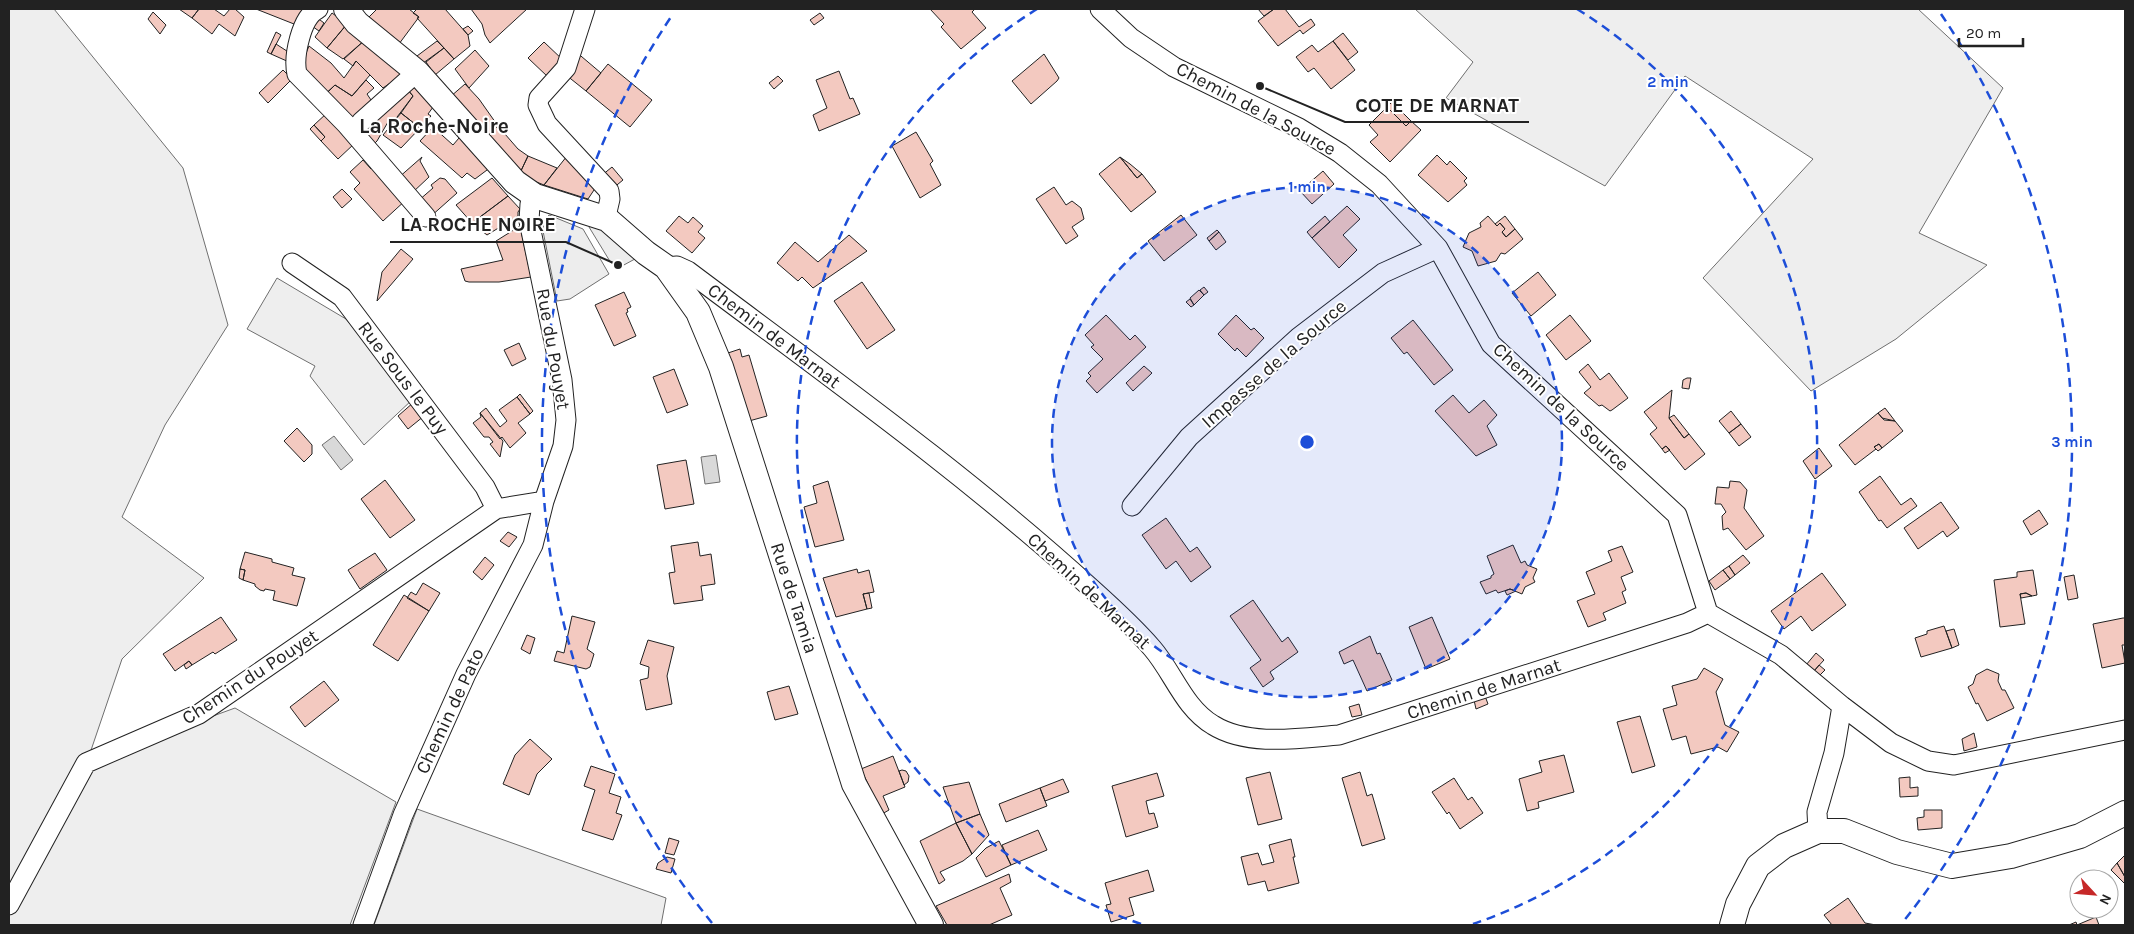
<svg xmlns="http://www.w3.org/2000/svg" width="2134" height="934" viewBox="0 0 2134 934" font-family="Karla,sans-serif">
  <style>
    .green { fill: #eee; stroke: #6f6f6f }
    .parking { fill: #ededed; stroke: #6f6f6f }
    .water { fill: #d9d9d9; stroke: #6f6f6f }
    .building { fill: #f3c9c0; stroke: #222 }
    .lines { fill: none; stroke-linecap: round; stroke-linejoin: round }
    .minor-casing { stroke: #222; stroke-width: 21 }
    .tertiary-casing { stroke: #222; stroke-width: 26 }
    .minor { stroke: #fff; stroke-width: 19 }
    .tertiary { stroke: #fff; stroke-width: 24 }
    .ring { fill: none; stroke: #1d4ed8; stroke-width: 2.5; stroke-dasharray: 9 6 }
    .labels { text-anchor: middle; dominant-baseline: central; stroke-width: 4; stroke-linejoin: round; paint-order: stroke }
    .street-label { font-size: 19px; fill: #222; stroke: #fff }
    .quarter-label { font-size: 21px; font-weight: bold; fill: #222; stroke: #fff }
    .centre { fill: #1d4ed8; stroke: #fff; stroke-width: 2.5 }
    .ring-label { font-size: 15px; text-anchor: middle; font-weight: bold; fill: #1d4ed8; stroke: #fff; stroke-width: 4; stroke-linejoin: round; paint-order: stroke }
    .leader { fill: none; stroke: #222; stroke-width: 2 }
    .callout-dot { fill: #222; stroke: #fff; stroke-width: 2 }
    .callout-label { font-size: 20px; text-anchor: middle; font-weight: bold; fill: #222; stroke: #fff; stroke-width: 4; stroke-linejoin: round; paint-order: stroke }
  </style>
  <rect width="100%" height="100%" fill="#fff"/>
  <path class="green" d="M9 9H54L183 168 228 325 165 425 122 517 204 578 122 659 87 762 235 708 396 802 350 925H9Z
    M1415 9H1918L2003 88 1919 233 1987 265 1896 339 1811 391 1703 278 1813 159 1685 76 1605 186 1446 98 1473 62Z
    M277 278 346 319 413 399 364 445 310 376 315 366 247 329Z
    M417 809 666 898 661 925H374Z"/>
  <path class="parking" d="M549 215 583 229 609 274 570 299 557 301 543 231 544 221Z
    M607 219 646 253 622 266 619 261 611 263 589 227Z"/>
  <path class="water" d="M334 436 353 460 341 470 322 445Z
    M716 455 720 482 705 484 701 457Z"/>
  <path class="building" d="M179 9H199L192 18Z
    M199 9H214L224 16 230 9H235L244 17 235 36 219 24 212 34 192 18Z
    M256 9H304L294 24Z
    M377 9H409L419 17 396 48 366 20Z
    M417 9H445L468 35 470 46 454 59 417 18 419 17 413 13Z
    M471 9H527L490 43 485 35 482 24Z
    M930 9H975L972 12 986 28 961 49 941 27 944 24Z
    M1258 9H1274L1264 16Z
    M1274 9H1285L1299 27 1311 19 1315 25 1303 34 1300 30 1278 46 1258 21Z
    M153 12 166 25 160 34 148 19Z
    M332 13 347 24 327 48 315 37Z
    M820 13 824 18 814 25 810 20Z
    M315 16 324 23 319 31 309 24Z
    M347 24 366 39 343 59 327 48Z
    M468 26 473 31 468 35 463 29Z
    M276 32 281 35 271 54 267 52Z
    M1343 33 1358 52 1348 60 1333 41Z
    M366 39 402 75 383 88 356 61 353 66 344 59Z
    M437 41 444 48 419 66 413 59Z
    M1333 41 1355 70 1331 89 1314 68 1308 72 1296 57 1312 45 1318 52Z
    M544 42 564 61 548 77 528 58Z
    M276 44 293 55 289 62 271 54Z
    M309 46 331 63 344 78 356 61 370 75 352 96 335 85 324 95 299 70Z
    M444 48 454 59 435 75 426 62Z
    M475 50 489 66 469 88 455 69Z
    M575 51 601 73 586 91 566 75Z
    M1044 54 1059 78 1057 81 1031 104 1012 81Z
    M608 64 652 100 630 127 586 91Z
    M283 70 292 79 268 103 259 93Z
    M839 71 850 99 853 98 860 114 819 131 813 115 827 108 816 80Z
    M778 76 783 81 774 89 769 83Z
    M366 80 374 88 367 94 373 103 350 122 325 95 335 85 352 96Z
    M1260 82 1264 88 1260 90 1256 84Z
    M418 83 436 103 428 114 431 116 420 128 401 113 413 96 407 89Z
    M465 84 479 99 498 126 484 139 450 97Z
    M407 89 413 96 391 125 388 122 377 141 372 146 362 135 380 113Z
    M1392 102 1411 121 1406 126 1387 107Z
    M1387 107 1406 126 1411 121 1421 130 1390 162 1370 142 1378 135 1369 125Z
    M327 113 355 143 338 159 321 141 325 137 314 125Z
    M401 113 420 128 401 148 383 135Z
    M314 125 325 137 321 141 310 129Z
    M498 126 518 149 528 156 519 175 484 139Z
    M433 127 453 145 459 138 464 143 469 138 491 167 475 179 467 173 462 178 420 141Z
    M916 132 933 161 930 164 941 185 920 198 892 146Z
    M1437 155 1447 165 1450 161 1467 178 1464 181 1467 185 1448 202 1418 175Z
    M528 156 557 168 544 185 519 175Z
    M567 156 596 187 588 199 544 185Z
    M422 157 420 161 429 177 412 193 397 179Z
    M1120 157 1130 164 1142 174 1137 178Z
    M1120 157 1137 178 1142 174 1156 192 1131 212 1099 174Z
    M363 160 371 169 376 164 407 199 383 221 354 189 360 183 350 172Z
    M612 167 623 180 612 189 601 176Z
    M1323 171 1334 184 1312 204 1300 191Z
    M440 178 445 179 457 193 430 217 418 201 433 188 431 185Z
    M492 178 508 196 472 223 456 205Z
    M1054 187 1066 205 1072 201 1081 208 1084 219 1072 227 1078 236 1066 244 1036 199Z
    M342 189 352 199 342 208 333 197Z
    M508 196 520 209 518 212V216L487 235 472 223Z
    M1347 206 1360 219 1343 235 1357 250 1339 268 1312 238Z
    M1181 215 1197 235 1164 261 1148 241Z
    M679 216 688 223 693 217 703 226 698 232 705 238 692 253 666 231Z
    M1325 216 1330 222 1312 238 1307 232Z
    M1488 216 1497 226 1500 223 1505 229 1502 232 1506 237 1515 229 1523 239 1505 254 1501 253 1496 261 1478 266 1472 251 1463 247 1469 233 1481 227 1480 223Z
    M1505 216 1515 229 1506 237 1502 232 1505 229 1500 223 1497 226 1495 224Z
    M520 226 531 277 499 282H469L465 281 461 269 503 260 496 241Z
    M1217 230 1219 232 1209 241 1207 238Z
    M1219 232 1226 242 1216 250 1209 241Z
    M849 235 867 251 813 288 802 277 798 281 777 263 795 242 818 262Z
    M401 249 413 259 377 301 382 272Z
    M619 261 622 266 616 269 614 264Z
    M1538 272 1556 295 1531 316 1512 293Z
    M862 282 895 330 867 349 834 301Z
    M1204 287 1208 292 1204 295 1200 290Z
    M1199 290 1204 295 1194 305 1190 298Z
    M624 292 631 307 627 309 628 312 626 313 636 336 614 346 595 305Z
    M1190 299 1194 305 1191 307 1186 302Z
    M1106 315 1130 340 1135 335 1146 347 1097 393 1086 381 1091 376 1088 373 1103 359 1091 347 1094 345 1085 335Z
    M1236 315 1251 330 1254 328 1264 338 1246 357 1237 348 1235 351 1218 334Z
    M1570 315 1591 341 1566 360 1546 335Z
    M1413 320 1453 370 1434 385 1407 352 1404 354 1391 338Z
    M519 343 526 359 512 366 504 350Z
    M740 349 742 357 749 355 767 416 749 421 728 353Z
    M1588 364 1600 380 1609 373 1628 398 1612 410 1610 411 1602 405 1599 406 1584 393 1591 387 1579 372Z
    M1144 366 1152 373 1133 391 1126 383Z
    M674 369 688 405 667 413 653 377Z
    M1687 378H1691L1689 389 1682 388 1683 380Z
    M1672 390 1669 418 1684 438 1689 434 1705 454 1685 470 1666 446 1662 449 1650 434 1657 428 1644 412Z
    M520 394 533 411 530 414 517 397Z
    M1453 395 1469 413 1484 400 1497 415 1487 426 1497 445 1476 456 1435 411Z
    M517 397 530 414 518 423 526 433 510 448 502 437 500 439 480 413 486 408 500 427 507 421 499 410Z
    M414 402 424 416 408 429 398 416Z
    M1885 408 1895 421 1882 418 1878 413Z
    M1731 411 1741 424 1729 433 1719 421Z
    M480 413 503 441 500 457 490 444 493 442 489 437H484L473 423 481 417Z
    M1878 413 1884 420 1895 421 1903 431 1882 448 1879 444 1874 447 1876 449 1855 465 1839 445Z
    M1674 415 1689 434 1684 438 1669 418Z
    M1741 424 1751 437 1739 446 1729 433Z
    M297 428 312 445V454L304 462 284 441Z
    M1879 444 1882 448 1878 451 1874 447Z
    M1666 446 1670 450 1665 453 1662 449Z
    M1819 448 1832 466 1815 479 1803 461Z
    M686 460 694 504 665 509 657 465Z
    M1880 476 1901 505 1911 498 1917 506 1887 528 1881 520 1879 521 1859 492Z
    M385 480 415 520 390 538 361 499Z
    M828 481 844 540 815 547 804 507 817 503 813 486Z
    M1730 481 1740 482 1747 490 1744 508 1764 536 1746 550 1728 528 1723 530 1722 516 1726 512 1721 504H1715L1717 487 1729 488Z
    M1941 502 1959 528 1947 537 1943 531 1918 549 1904 528Z
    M2039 510 2048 524 2031 535 2023 521Z
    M1166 518 1190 552 1197 547 1211 567 1191 582 1176 561 1166 569 1142 535Z
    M508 532 517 537 509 547 500 541Z
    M698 542 700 556 711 554 715 584 701 586 703 600 674 604 669 573 675 572 671 546Z
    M1513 545 1521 563 1525 561 1527 565 1537 569 1533 578 1535 582 1525 587 1522 594 1510 589 1498 593 1496 590 1486 594 1480 582 1491 578V576L1494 574 1487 556Z
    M1622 546 1633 572 1621 577 1626 590 1622 592 1626 603 1603 613 1606 620 1588 627 1577 601 1595 594 1586 572 1612 561 1608 551Z
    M245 552 272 559V562L294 568 292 575 305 578 297 606 273 600 275 591 265 589 264 591 260 590 255 586V584L243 580 245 570 240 569Z
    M375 553 387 570 360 589 348 570Z
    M1743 555 1750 563 1735 575 1729 566Z
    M485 557 494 565 482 580 473 572Z
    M1729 566 1735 575 1730 579 1723 570Z
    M240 569 245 570 243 580 239 578Z
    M857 569 858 573 869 570 874 592 863 594 867 609 836 617 823 578Z
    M1723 570 1730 579 1715 590 1709 581Z
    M2033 570 2037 595 2032 596 2026 593 2020 594 2025 624 2000 627 1994 580 2017 577V572Z
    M1822 573 1846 605 1812 631 1801 616 1784 629 1771 611Z
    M2074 575 2078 598 2068 600 2064 577Z
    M423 583 440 593 429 611 407 598 411 592 416 595Z
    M1510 589 1516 591 1507 595 1505 591Z
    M869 593 872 608 867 609 863 594Z
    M2026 593 2032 596 2021 598 2020 594Z
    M404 595 429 611 398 661 373 645Z
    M1253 600 1282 642 1288 637 1298 652 1270 672 1274 679 1263 687 1250 668 1261 660 1230 616Z
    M572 616 595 622 587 649 594 654 590 667 586 669 554 661 557 651 564 653Z
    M221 617 237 640 215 654 213 652 192 665 189 661 175 671 163 654Z
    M1432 617 1450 659 1426 669 1409 627Z
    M2123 618H2125V645H2122L2125 663 2102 668 2093 624Z
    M1944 626 1952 648 1921 657 1915 638 1927 634V631Z
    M1954 629 1959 645 1952 648 1946 631Z
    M527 635 535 638 530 654 521 649Z
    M1370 636 1377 654 1380 653 1392 680 1367 691 1353 660 1344 664 1339 652Z
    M648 640 674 647 667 676 672 704 646 710 640 680 648 678 649 667 640 664Z
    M1816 653 1824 660 1814 671 1806 665Z
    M189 661 192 665 186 669 184 665Z
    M1819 665 1825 670 1819 676 1814 671Z
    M1704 668 1723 679 1716 692 1725 725 1739 732 1727 752 1718 747 1691 754 1686 736 1672 740 1663 709 1677 705 1672 686 1697 679Z
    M1987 669 1999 674 1998 681 2002 690H2005L2014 708 1987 721 1978 703 1976 704 1968 687 1973 684 1976 675Z
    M324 681 339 700 305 727 290 707Z
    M789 686 798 714 775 720 767 692Z
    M1485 696 1488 704 1476 709 1474 700Z
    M1359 704 1362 715 1352 717 1349 707Z
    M1640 716 1655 766 1632 773 1617 722Z
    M1974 733 1977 747 1964 751 1962 739Z
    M530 739 552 759 537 774 529 795 503 784 515 755Z
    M1564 755 1574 792 1538 802 1539 808 1527 811 1519 779 1542 772 1539 761Z
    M893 756 905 787 883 796 889 810 882 814 861 769Z
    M591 766 615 774 609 793 621 797 616 813 622 815 613 840 582 830 595 790 584 786Z
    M902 770 906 771 909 776 908 782 904 785 899 771Z
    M1270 772 1282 819 1258 825 1246 778Z
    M1360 772 1367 796 1372 794 1385 839 1362 846 1342 778Z
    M1157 773 1164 796 1146 801 1149 814 1154 813 1158 827 1126 837 1112 786Z
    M1910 777V788L1918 787V796L1900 797 1899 778Z
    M1454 778 1468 800 1472 797 1483 813 1460 829 1449 812 1447 814 1432 792Z
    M1063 779 1069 792 1045 801 1040 788Z
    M969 782 980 814 956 823 943 787Z
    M1040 788 1047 806 1006 822 999 804Z
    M1924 810H1942V828L1918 830 1917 818 1924 817Z
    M980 814 989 835 972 854 956 823Z
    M956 823 972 854 963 861 940 872 945 880 939 884 920 841Z
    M1038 830 1047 850 1011 865 1002 845Z
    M669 838 679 841 674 855 665 853Z
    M1291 839 1295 857H1293L1299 883 1268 891 1265 881 1248 885 1241 857 1258 853 1262 865 1274 862 1269 845Z
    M999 841 1011 865 986 877 976 858 986 848Z
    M2125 855V877L2117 863Z
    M667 857 675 859 671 873 656 869 658 863Z
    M2117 863 2125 877V884L2111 870Z
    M1148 870 1154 891 1129 898 1134 915 1111 922 1106 905 1111 904 1105 883Z
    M1009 874 1011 882 1000 888 1012 915 989 925H947L936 906Z
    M1848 898 1865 923 1876 925H1832L1824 915Z
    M2096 917 2099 925H2069L2076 922 2077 925Z"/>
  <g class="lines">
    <g class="minor-casing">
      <path id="minor" d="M318 9C301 17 293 57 297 74L346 124 426 217
        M585 9 566 68 539 98 538 105 547 124 609 191 610 199 607 212 599 216
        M1100 9 1131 38 1174 67 1299 128 1340 153 1379 184 1438 248 1491 344 1677 515 1708 613
        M361 122 417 72
        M292 263 342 297 485 487 496 509
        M666 267 677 266 688 271C825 374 966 474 1093 590 1113 608 1134 627 1152 648 1173 672 1184 708 1213 725 1248 747 1301 738 1339 735L1687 623 1708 613
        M1132 506 1189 437 1299 337 1383 273 1438 248
        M1708 613 1781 655 1842 706 1891 743 1928 761 1954 765 2125 730
        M1818 831 1817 812 1834 753 1842 706
        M9 905 86 763 199 714 496 509 544 501
        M363 925 403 815 466 674 533 545 544 501 563 446 566 420 562 380 529 221 530 204 535 196"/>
    </g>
    <g class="tertiary-casing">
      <path id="tertiary" d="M346 9 357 23 417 72 515 182 535 196 607 219 646 253 666 267 698 312 721 367 854 784 931 925
        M1732 925 1738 904 1758 866 1784 846 1818 831H1844L1897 852 1952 866 2011 856 2080 836 2125 813"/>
    </g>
    <use href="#minor" class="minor"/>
    <use href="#tertiary" class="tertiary"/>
  </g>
  <circle cx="1307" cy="442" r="255" fill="#1d4ed8" fill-opacity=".12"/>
  <g class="ring">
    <circle cx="1307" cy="442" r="255"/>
    <path d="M1141 924A510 510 0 0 1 1037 9M1577 9A510 510 0 0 1 1473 924"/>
    <path d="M712 923A765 765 0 0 1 673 14M1941 14A765 765 0 0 1 1902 923"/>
  </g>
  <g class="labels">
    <g class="street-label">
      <text transform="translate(1256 109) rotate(28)">Chemin de la Source</text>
      <text transform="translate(774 336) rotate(37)">Chemin de Marnat</text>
      <text transform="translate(553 349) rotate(80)">Rue du Pouyet</text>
      <text transform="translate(1274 364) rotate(-41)">Impasse de la Source</text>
      <text transform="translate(403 378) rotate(53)">Rue Sous le Puy</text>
      <text transform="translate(1561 407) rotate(43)">Chemin de la Source</text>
      <text transform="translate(1089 591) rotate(43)">Chemin de Marnat</text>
      <text transform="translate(794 598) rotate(72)">Rue de Tamia</text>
      <text transform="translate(250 677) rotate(-33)">Chemin du Pouyet</text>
      <text transform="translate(1484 689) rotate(-18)">Chemin de Marnat</text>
      <text transform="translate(450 711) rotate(-65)">Chemin de Pato</text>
    </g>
    <g class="quarter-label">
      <text x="434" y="126">La Roche-Noire</text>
    </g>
  </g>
  <circle cx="1307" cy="442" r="8" class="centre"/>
  <g class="ring-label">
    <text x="1668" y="87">2 min</text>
    <text x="1307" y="192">1 min</text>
    <text x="2072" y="447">3 min</text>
  </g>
  <path class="leader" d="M1260 86L1345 122H1529M618 265L566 242H390"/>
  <g class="callout-dot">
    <circle cx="1260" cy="86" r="5"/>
    <circle cx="618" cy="265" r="5"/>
  </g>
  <g class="callout-label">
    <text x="1437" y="112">COTE DE MARNAT</text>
    <text x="478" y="231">LA ROCHE NOIRE</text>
  </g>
  <rect width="2134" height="934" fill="none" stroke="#222222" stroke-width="20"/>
  <g transform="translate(2094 894) rotate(116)"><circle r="24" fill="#ffffff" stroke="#a7a7a7"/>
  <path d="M0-4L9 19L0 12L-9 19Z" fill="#c62828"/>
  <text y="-8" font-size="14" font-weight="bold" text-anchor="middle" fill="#222222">N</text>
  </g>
  <path d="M1959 38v8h64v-8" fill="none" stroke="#222222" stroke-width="2.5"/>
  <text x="1966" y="38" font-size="15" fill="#222222" stroke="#ffffff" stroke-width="4" paint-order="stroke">20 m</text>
</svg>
